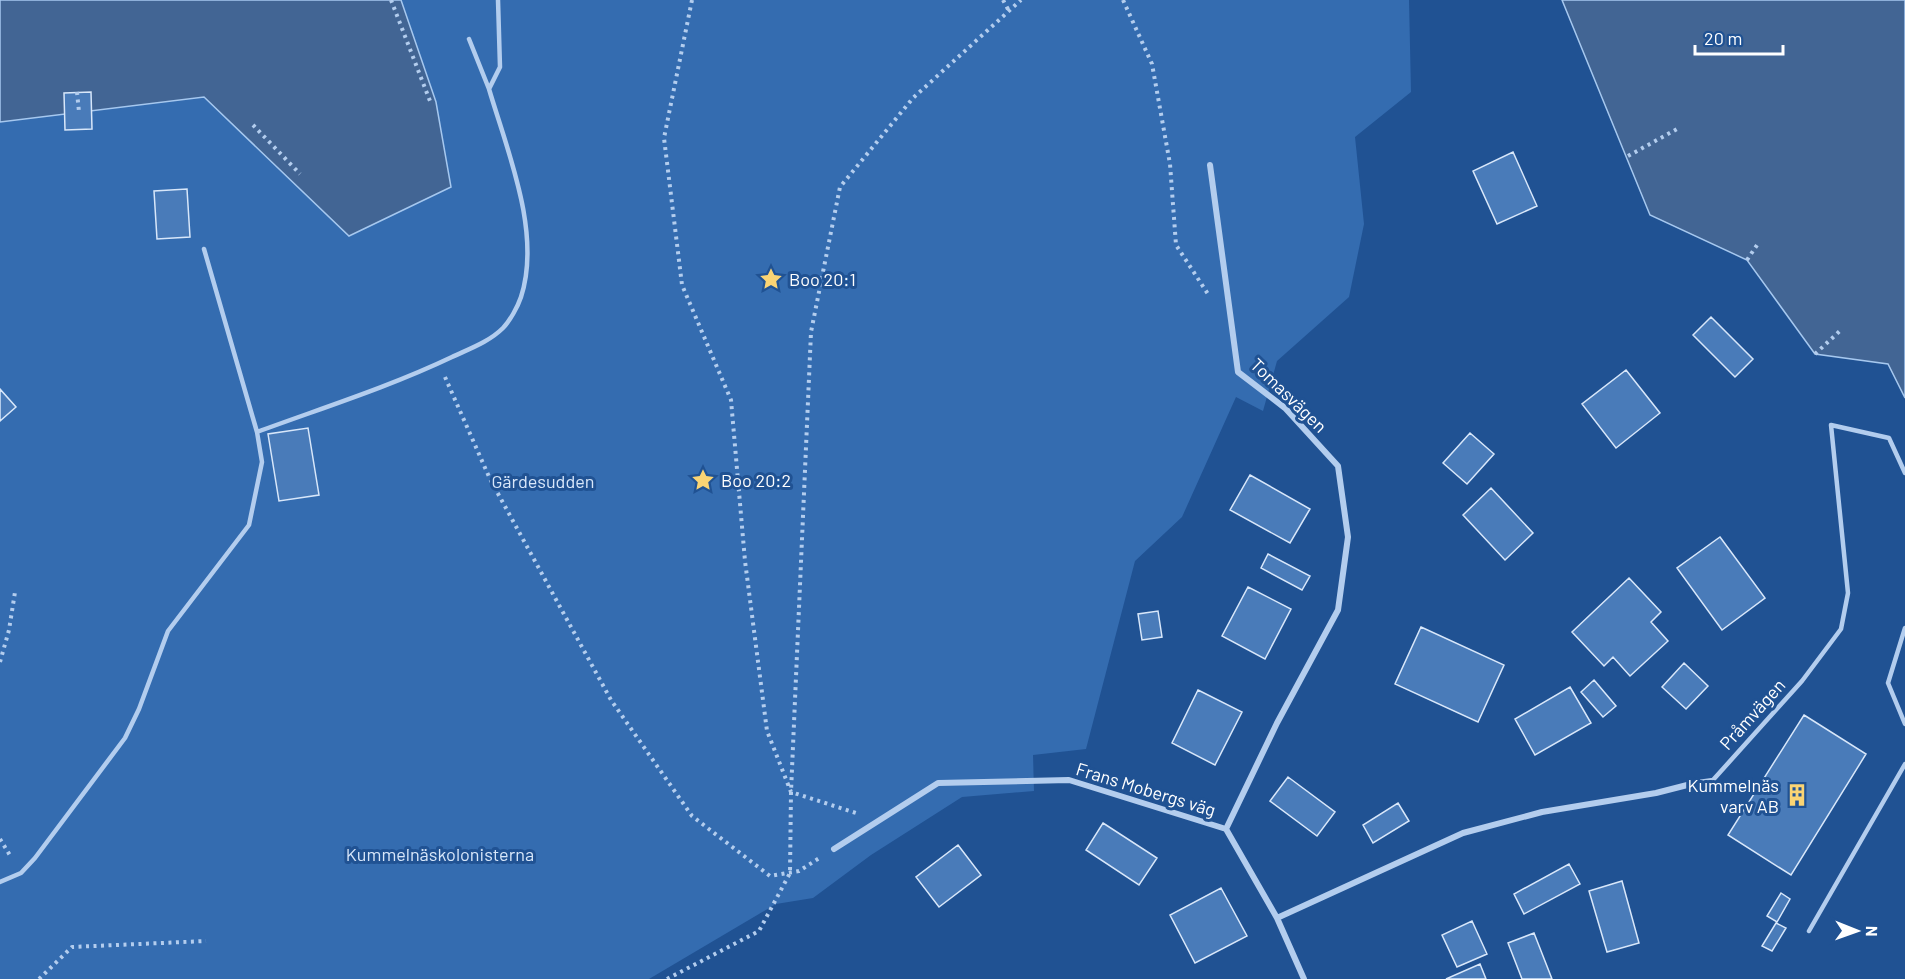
<svg xmlns="http://www.w3.org/2000/svg" width="1905" height="979" viewBox="0 0 1905 979" font-family="Barlow,sans-serif">
  <style>
    .green { fill: #346cb0 }
    .water { fill: #426594; stroke: #a6c8ef; stroke-width: 1.5 }
    .building { fill: #497bb9; stroke: #d8e7fa; stroke-width: 1.5 }
    .lines { fill: none; stroke-linecap: round; stroke-linejoin: round }
    .path { stroke: #b3cdee; stroke-width: 4; stroke-dasharray: 3 4.5; stroke-linecap: butt }
    .service { stroke: #b3cdee; stroke-width: 4.5 }
    .minor { stroke: #b3cdee; stroke-width: 6 }
    .labels { text-anchor: middle; dominant-baseline: central; stroke-width: 6; stroke-linejoin: round; paint-order: stroke }
    .poi-label { font-size: 18px; fill: #fff; stroke: #205293; text-anchor: start }
    .street-label { font-size: 18px; fill: #fff; stroke: #205293 }
    .park-label { font-size: 18px; fill: #d8e7fa; stroke: #205293 }
  </style>
  <rect width="100%" height="100%" fill="#205293"/>
  <path class="green" d="M0 0H1409L1411 92 1355 137 1364 224 1349 297 1277 361 1263 411 1236 397 1182 517 1135 561 1086 749 1033 755 1034 791 962 797 871 855 813 898 776 904 649 979H0V421L16 407 0 389Z"/>
  <path class="water" d="M0 0H401L436 102 451 187 349 236 204 97 0 122Z
    M1562 0H1905V398L1888 364 1815 354 1747 260 1650 215Z"/>
  <path class="building" d="M91 92 92 129 65 130 64 93Z
    M1513 152 1537 206 1497 224 1473 171Z
    M187 189 190 237 157 239 154 191Z
    M1711 317 1753 359 1735 377 1693 335Z
    M1626 370 1660 413 1616 448 1582 404Z
    M0 389 16 407 0 421Z
    M308 428 319 495 279 501 268 434Z
    M1470 433 1494 454 1467 484 1443 463Z
    M1250 475 1310 509 1290 543 1230 510Z
    M1491 488 1533 533 1505 560 1463 515Z
    M1720 537 1765 598 1722 630 1677 568Z
    M1268 554 1310 576 1302 590 1261 568Z
    M1629 578 1661 612 1651 622 1668 641 1630 676 1613 657 1604 666 1572 632Z
    M1248 587 1291 609 1265 659 1222 636Z
    M1158 611 1162 637 1142 640 1138 614Z
    M1421 627 1504 665 1478 722 1395 684Z
    M1684 663 1708 686 1686 709 1662 687Z
    M1594 680 1616 706 1603 717 1581 692Z
    M1570 687 1591 723 1535 755 1515 719Z
    M1198 690 1242 712 1215 765 1172 743Z
    M1804 715 1866 754 1791 875 1728 835Z
    M1288 777 1335 812 1317 836 1270 801Z
    M1398 803 1409 821 1373 843 1363 825Z
    M1103 823 1157 858 1139 885 1086 850Z
    M958 845 981 875 939 907 916 877Z
    M1569 864 1580 884 1524 914 1514 894Z
    M1622 881 1639 943 1607 952 1589 891Z
    M1221 888 1247 936 1195 963 1170 915Z
    M1781 893 1790 899 1777 922 1767 916Z
    M1472 921 1487 954 1457 967 1442 935Z
    M1776 923 1786 928 1772 951 1762 946Z
    M1534 933 1552 979H1522L1508 943Z
    M1480 964 1486 979H1446Z"/>
  <g class="lines">
    <path class="path" d="M391 0 430 101
      M692 0 664 138 682 285 731 400 745 561 767 731 791 792 856 813
      M1003 0 1009 11
      M1123 0 1152 64 1170 164 1176 245 1208 294
      M77 92 79 112
      M253 125 300 174
      M1628 156 1677 129
      M1747 260 1759 242
      M1815 354 1842 329
      M445 377 490 479 611 700 692 816 770 876 799 871 821 857
      M0 662 9 630 15 592
      M0 839 11 857
      M39 979 72 947 206 941
      M667 979 759 931 790 873 791 792 811 332 840 187 913 98 1021 0"/>
    <path class="service" d="M469 39 489 89
      M257 432C322 408 389 387 452 357 469 349 489 342 503 328 510 321 518 306 521 297 542 233 507 150 489 89L500 67 498 0
      M1905 628 1888 683 1905 724
      M1699 782 1713 780 1802 681 1841 629 1848 593 1831 425 1889 438 1905 473
      M0 882 21 873 35 858 125 738 139 709 168 631 249 525 262 462 257 432 204 249
      M1809 931 1905 764"/>
    <path class="minor" d="M1210 165 1238 372 1285 408 1338 466 1348 537 1338 610 1277 723 1226 829
      M834 849 938 783 1069 780 1226 829 1277 918 1304 979
      M1277 918 1463 833 1542 812 1656 793 1699 782"/>
  </g>
  <defs>
    <g id="sight-bare" transform="scale(1.8)"><path d="M0-6L1.8-2.2L6-1.7L2.9 1.2L3.7 5.4L0 3.3L-3.7 5.4L-2.9 1.2L-6-1.7L-1.8-2.2Z" fill="#fad474" stroke="#205293" stroke-width="2.5" paint-order="stroke"/></g>
    <g id="building-bare" transform="scale(1.8)"><path d="M-4-6H4V6H1V3H-1V6H-4ZM-2.5-4.3h1.7v1.8h-1.7ZM.8-4.3h1.7v1.8H.8ZM-2.5-1h1.7V.8h-1.7ZM.8-1h1.7V.8H.8Z" fill="#fad474" stroke="#205293" stroke-width="2.5" paint-order="stroke"/></g>
  </defs>
  <g fill-rule="evenodd">
    <use href="#sight-bare" x="771" y="279"/>
    <use href="#sight-bare" x="703" y="480"/>
    <use href="#building-bare" x="1797" y="795"/>
  </g>
  <g class="labels">
    <g class="poi-label">
      <text x="789" y="279">Boo 20:1</text>
      <text x="721" y="480">Boo 20:2</text>
      <text x="1779" y="785" text-anchor="end">Kummelnäs<tspan x="1779" dy="21">varv AB</tspan></text>
    </g>
    <g class="street-label">
      <text transform="translate(1289 395) rotate(44)">Tomasvägen</text>
      <text transform="translate(1752 714) rotate(-48)">Pråmvägen</text>
      <text transform="translate(1146 789) rotate(17)">Frans Mobergs väg</text>
    </g>
    <g class="park-label">
      <text x="543" y="481">Gärdesudden</text>
      <text x="440" y="854">Kummelnäskolonisterna</text>
    </g>
  </g>
  <g transform="translate(1857 931) rotate(91)" stroke="#205293" stroke-width="4.5" paint-order="stroke">
  <path d="M0-4.5L10 22L0 15L-10 22Z" fill="#ffffff"/>
  <text y="-9" font-size="16" font-weight="bold" text-anchor="middle" fill="#ffffff">N</text>
  </g>
  <path d="M1695 45v9h88v-9" fill="none" stroke="#ffffff" stroke-width="3"/>
  <text x="1704" y="45" font-size="18" fill="#ffffff" stroke="#205293" stroke-width="4.5" paint-order="stroke">20 m</text>
</svg>
